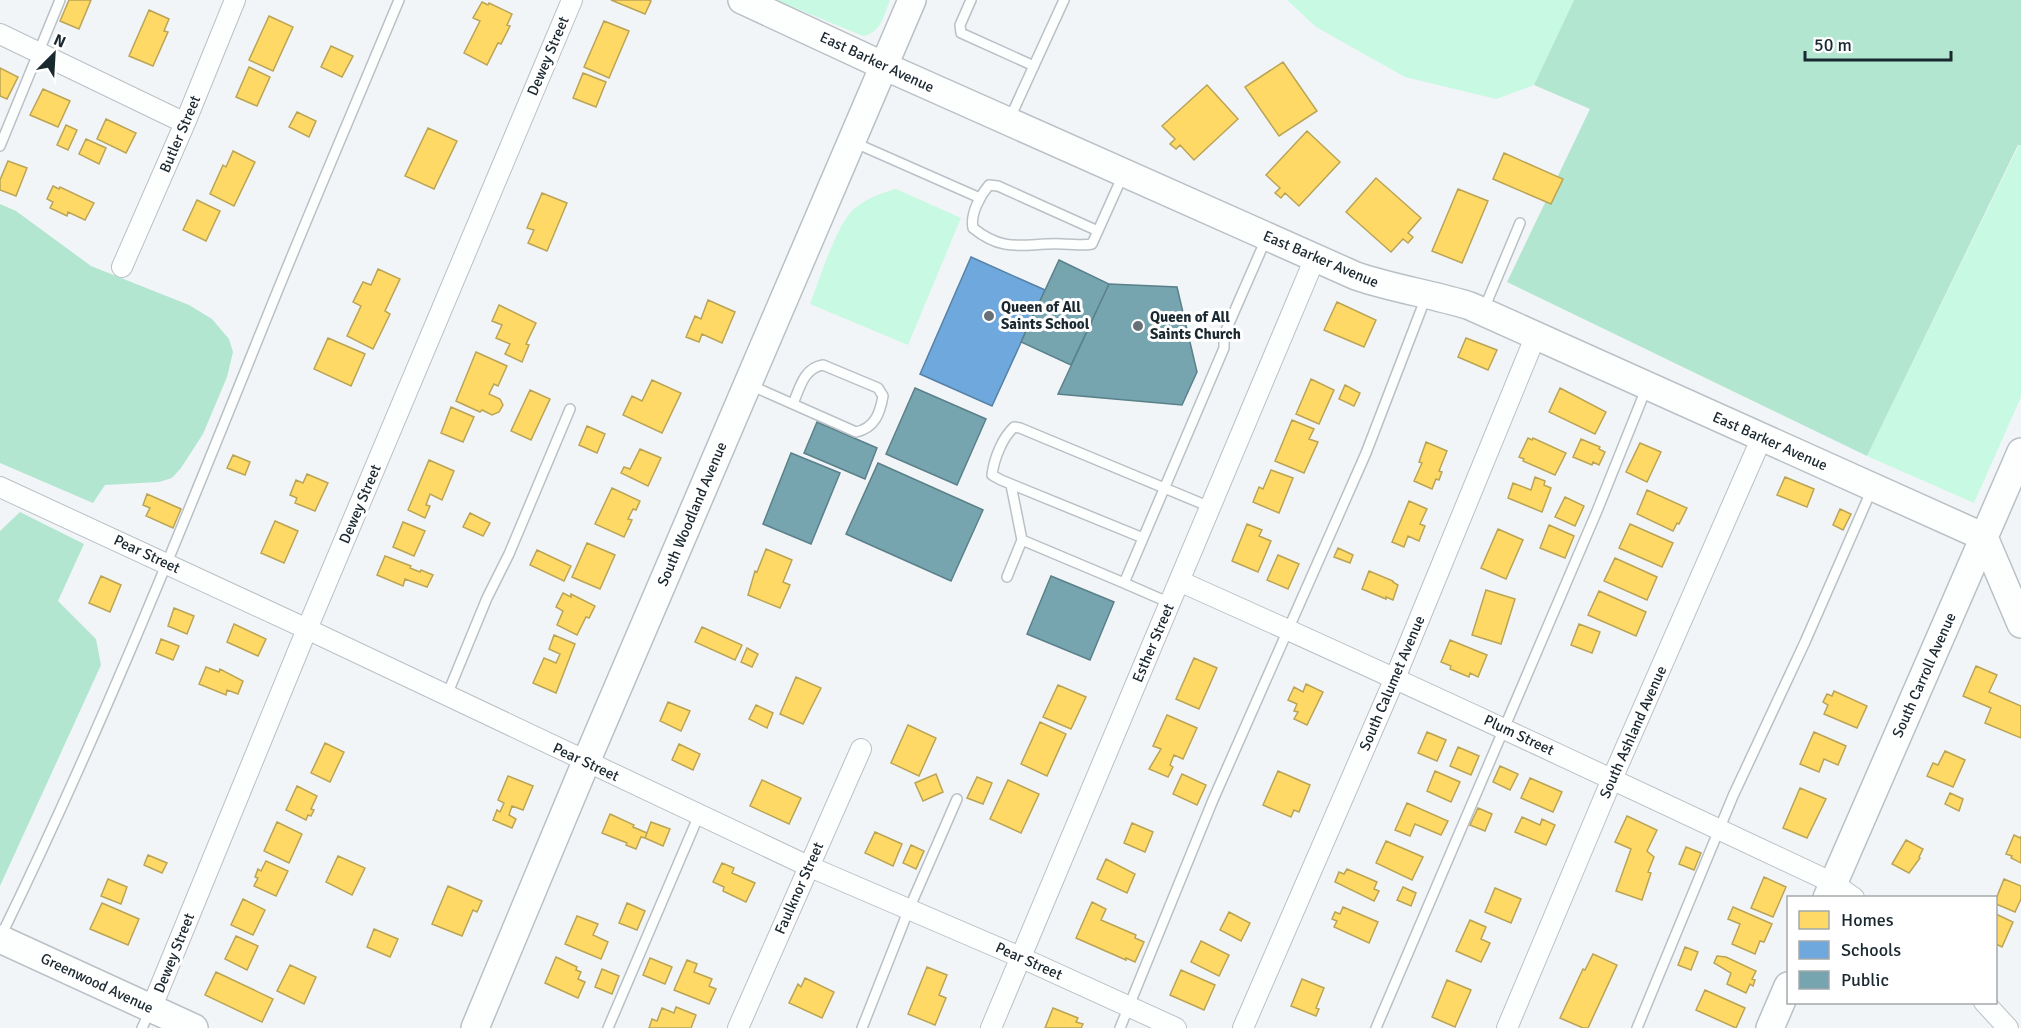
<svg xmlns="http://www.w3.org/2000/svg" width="2021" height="1028" viewBox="0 0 2021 1028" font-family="Signika,sans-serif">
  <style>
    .green { fill: #c7f9e3 }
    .forest { fill: #b3e6d0 }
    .homes { fill: #ffd966; stroke: #baa456; stroke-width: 1.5 }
    .schools { fill: #6fa8dc; stroke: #5682a8; stroke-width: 1.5 }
    .public { fill: #76a5af; stroke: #5a8089; stroke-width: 1.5 }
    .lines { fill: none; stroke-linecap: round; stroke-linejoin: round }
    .lane-casing { stroke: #b9c1c6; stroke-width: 12 }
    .street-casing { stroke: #b9c1c6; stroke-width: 22 }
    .secondary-casing { stroke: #b9c1c6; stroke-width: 30 }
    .lane { stroke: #fdfefe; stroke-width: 9 }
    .street { stroke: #fdfefe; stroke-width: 20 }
    .secondary { stroke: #fdfefe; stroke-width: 27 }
    .poi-dot { fill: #667076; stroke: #fff; stroke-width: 2 }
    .labels { text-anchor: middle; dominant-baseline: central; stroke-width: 6; stroke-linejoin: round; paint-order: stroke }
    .street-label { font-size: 15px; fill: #1a2830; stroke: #fff }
    .poi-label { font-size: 15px; font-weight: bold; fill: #1a2830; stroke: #fff; text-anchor: start }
  </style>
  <rect width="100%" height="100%" fill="#f2f5f7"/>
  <path class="green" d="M776 0H890C884 15 881 33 863 36Z
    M1287 0H1574L1534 85 1496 99 1405 77 1316 27Z
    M2019 145H2021V397L1974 503 1867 456Z
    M896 189 961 218 908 345 810 304C819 281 836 225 854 209 866 199 880 193 896 189Z"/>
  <path class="forest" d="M1574 0H2021V145H2018L1867 456 1507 282 1590 109 1534 85Z
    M0 204 16 211 91 266 189 305 212 319 229 339 233 352 227 377 203 434 181 468 172 478 159 482 105 485 93 503 0 463Z
    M20 512 84 544 58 601 96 639 101 665 0 886V531Z"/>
  <path class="homes" d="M69 0H91L79 29 60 21Z
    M611 0H649L651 1 645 14Z
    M482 2 488 5 489 3 512 14 507 25 510 26 501 44 498 43 487 65 464 53 480 21 473 18Z
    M149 10 169 19 164 31 168 32 153 66 129 56Z
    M269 16 293 27 273 71 249 60Z
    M604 21 629 31 609 78 584 67Z
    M331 46 353 56 342 77 321 67Z
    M1283 62 1317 111 1279 136 1245 87Z
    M249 67 270 77 257 106 236 97Z
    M0 68 18 77 7 99 0 96Z
    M583 73 606 82 596 107 573 98Z
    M1207 85 1238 119 1194 160 1180 145 1176 149 1170 144 1175 139 1162 126Z
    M43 89 70 101 58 127 30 115Z
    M297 112 316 121 309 137 289 127Z
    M106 119 136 133 126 153 97 139Z
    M66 125 77 130 68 150 57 145Z
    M428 128 457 141 434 189 405 176Z
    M1307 131 1340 162 1299 206 1285 193 1281 198 1275 193 1280 188 1266 175Z
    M86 139 106 148 99 164 79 154Z
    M233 151 255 162 234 206 210 194 223 165 226 167Z
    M1504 153 1563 179 1551 204 1493 179Z
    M8 161 27 168 16 196 0 190V180Z
    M1376 178 1421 218 1408 233 1413 237 1408 243 1403 239 1391 252 1346 212Z
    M53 186 59 189 60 187 94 203 85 220 68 212 67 216 50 208 53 202 47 199Z
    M1458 189 1488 201 1462 263 1432 251Z
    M542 193 567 203 547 251 528 243 534 230 527 228Z
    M197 200 220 211 206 241 183 230Z
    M378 269 400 279 385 311 390 314 373 349 347 336 361 306 353 302 363 282 371 285Z
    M708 300 735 312 722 343 702 334 699 342 686 337 695 316 701 319Z
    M1337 302 1376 320 1364 347 1324 330Z
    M499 305 536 323 526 344 529 345 522 362 505 354 510 344 496 338 502 325 492 321Z
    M328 338 365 354 351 386 314 369Z
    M1466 338 1497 350 1488 370 1458 357Z
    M476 352 507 366 498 386 494 384 489 394 500 399 503 405 499 412 492 415 482 410 480 412 456 401Z
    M1311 379 1334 390 1319 424 1296 414Z
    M652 380 681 393 662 433 623 415 632 396 642 401Z
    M1345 385 1360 393 1354 406 1339 399Z
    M1560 388 1606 412 1595 434 1549 412Z
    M530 390 550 399 531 440 511 431Z
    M451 407 474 417 463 442 441 433Z
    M1292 420 1314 429 1309 439 1318 442 1304 473 1275 461Z
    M587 426 605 434 597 453 579 445Z
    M1528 438 1532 440 1533 438 1566 453 1555 475 1523 461 1524 459 1519 457Z
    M1581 439 1600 447 1599 449 1605 452 1599 465 1593 462 1592 465 1573 457Z
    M1426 442 1447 451 1439 471 1442 472 1439 480 1436 479 1432 489 1414 481 1422 463 1419 462Z
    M1640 443 1661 452 1647 482 1626 472Z
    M640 449 661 458 648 486 621 473 624 467 630 469Z
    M233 455 250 462 245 475 227 468Z
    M429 460 454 471 442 500 430 494 426 505 430 506 425 518 408 510Z
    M1271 470 1293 478 1279 513 1253 502 1259 487 1263 489Z
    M307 474 328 483 315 511 295 503 297 498 290 495 296 480 303 483Z
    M1535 477 1545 481 1544 485 1551 488 1542 512 1508 498 1513 483 1531 490Z
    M1785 477 1814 489 1807 507 1777 495Z
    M612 488 640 501 636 510 633 509 628 519 632 520 624 537 595 524Z
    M1647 490 1687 508 1679 524 1677 523 1673 531 1637 514Z
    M147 494 181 509 173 528 146 516 150 508 143 505Z
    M1565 497 1584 506 1575 526 1555 517Z
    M1409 501 1427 509 1420 524 1425 526 1419 541 1408 536 1404 547 1392 542Z
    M1840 509 1851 514 1843 530 1833 525Z
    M470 513 490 523 483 536 463 527Z
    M275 521 298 531 284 563 261 553Z
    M403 522 425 531 414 556 393 547Z
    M1247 524 1262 530 1259 536 1271 541 1258 572 1232 561Z
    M1630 524 1673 543 1662 567 1619 548Z
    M1549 525 1574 536 1565 558 1540 548Z
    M1498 529 1523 540 1506 579 1481 568Z
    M587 543 615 555 600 589 572 577Z
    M1338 548 1353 555 1350 563 1334 557Z
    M766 549 792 560 783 582 790 585 780 608 748 595 755 571 757 572Z
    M537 550 571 566 564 581 530 565Z
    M1278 555 1299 564 1288 589 1267 580Z
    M385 556 411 566 410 568 420 572 421 570 433 575 427 587 405 579 403 586 377 575Z
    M1615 558 1657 577 1647 600 1604 581Z
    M1369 571 1393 581V582L1398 585 1393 600 1386 597V599L1362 589Z
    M101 576 121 585 110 612 89 603Z
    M1486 590 1515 599 1501 644 1472 635Z
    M1599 591 1646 612 1636 636 1588 615Z
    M563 593 571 597V594L595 606 589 618 586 617 577 635 557 625 563 611 556 607Z
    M174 608 194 616 187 634 168 626Z
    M234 624 266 639 258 656 227 642Z
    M1579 624 1600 632 1592 653 1571 645Z
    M702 627 742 645 735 660 695 642Z
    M554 635 575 644 556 693 533 683 544 658 556 663 560 654 549 649Z
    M161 639 179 646 173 660 156 653Z
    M1450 640 1487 655 1478 677 1470 673 1469 677 1450 669 1451 666 1441 662Z
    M747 648 758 654 752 667 741 662Z
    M1194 658 1217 668 1199 709 1176 699Z
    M1976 666 1997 675 1989 692 2021 706V738L1985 723 1991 708 1963 696Z
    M206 667 219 672 220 669 243 681 238 694 227 690 226 695 199 684Z
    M796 677 821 688 803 724 780 714Z
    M1306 684 1323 692 1307 725 1294 719 1298 712 1294 711 1297 704 1288 700 1294 687 1303 692Z
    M1058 685 1086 697 1071 729 1043 717Z
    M1834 691 1867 706 1857 728 1824 714 1828 705 1823 702 1827 694 1832 696Z
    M668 702 690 711 681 731 660 721Z
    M756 705 773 713 767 728 749 719Z
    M1167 715 1197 728 1183 759 1174 755 1170 765 1173 767 1168 777 1149 769 1161 749 1153 746Z
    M1040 722 1066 734 1047 776 1021 764Z
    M908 725 936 738 919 776 891 763Z
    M1427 732 1446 740 1437 761 1418 753Z
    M1814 732 1846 746 1838 765 1824 759 1819 772 1800 764Z
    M325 743 344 752 330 782 311 773Z
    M679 744 700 754 693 770 672 760Z
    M1458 747 1479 756 1471 775 1450 766Z
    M1945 751 1965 760 1953 787 1927 776 1933 763 1938 765Z
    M1500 766 1518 774 1510 790 1493 782Z
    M1278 771 1310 785 1299 812 1294 810 1291 817 1263 805Z
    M1435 771 1460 782 1451 802 1427 791Z
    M936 774 943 792 923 801 915 783Z
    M1182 774 1206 785 1197 805 1173 794Z
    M508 776 533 786 523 810 512 806 509 815 516 819 512 828 493 820 497 810 500 812 504 803 498 800Z
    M977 777 992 783 983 804 967 798Z
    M1530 778 1562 792 1553 812 1521 798Z
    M762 780 801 798 789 824 750 806Z
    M1008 780 1039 794 1021 833 990 819Z
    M297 786 317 796 311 809 314 810 311 816 308 815 306 820 286 810Z
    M1800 788 1826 799 1807 838 1783 828Z
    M1950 793 1963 799 1959 811 1945 804Z
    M1407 803 1448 821 1441 835 1415 824 1410 836 1395 830Z
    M1478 808 1492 814 1485 831 1470 825Z
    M610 814 634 825 633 827 647 833 645 838 641 837 636 849 626 845 627 843 602 833Z
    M1627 816 1657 830 1647 851 1654 857 1648 872 1651 873 1642 900 1616 891 1631 849 1615 842Z
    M1522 817 1540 825 1542 819 1555 825 1546 845 1515 832Z
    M277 822 302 834 289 863 264 851Z
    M651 822 670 829 663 846 645 838Z
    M1132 823 1153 832 1145 852 1124 843Z
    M875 832 902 844 893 866 865 853Z
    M2014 835 2020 838 2021 836V863L2011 858 2012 856 2006 854Z
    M1906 840 1923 849 1919 857 1920 858 1909 873 1892 864Z
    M1386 841 1423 857 1412 880 1376 863Z
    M911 845 924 851 916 869 903 863Z
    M1686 847 1701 853 1694 870 1679 864Z
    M148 855 167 863 162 873 144 865Z
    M338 856 365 868 352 895 326 882Z
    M1106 859 1135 874 1127 893 1097 879Z
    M266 861 288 871 276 896 254 886 258 878 255 877 258 869 261 871Z
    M722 863 734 868 732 873 755 883 746 902 723 891 724 887 713 882Z
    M1347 869 1377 882 1374 889 1379 891 1374 901 1335 882 1339 872 1344 874Z
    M1764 877 1786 887 1773 917 1751 908Z
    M108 879 127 887 121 904 101 896Z
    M2004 879 2021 886V899L2015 912 1996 904V899Z
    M448 886 482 901 477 912 473 910 462 936 432 924Z
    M1403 887 1416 893 1411 906 1397 900Z
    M1495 888 1521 899 1511 923 1485 912Z
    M243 899 265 910 253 935 231 925Z
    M1092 902 1106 909 1101 920 1136 935 1135 938 1144 942 1135 962 1126 958V960L1076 938Z
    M102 903 139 919 128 945 90 929Z
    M627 903 645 911 637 930 619 923Z
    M1343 907 1378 922 1369 943 1334 927 1337 921 1332 919 1335 912 1340 914Z
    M1733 907 1772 924 1764 942 1760 941 1755 954 1732 944 1740 924 1728 919Z
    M1229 912 1250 923 1241 941 1220 930Z
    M1996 914 2013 922 2002 947 1996 944Z
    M577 916 598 924 593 935 608 942 601 959 565 944Z
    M1470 920 1486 927 1481 939 1490 943 1481 962 1456 951Z
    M374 929 398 939 390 957 367 947Z
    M236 936 258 946 247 970 225 959Z
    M1201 941 1229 955 1219 976 1191 962Z
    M1685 947 1698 952 1691 970 1678 965Z
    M1593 954 1617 965 1588 1028H1583L1560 1018 1583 969 1585 970Z
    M1717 956 1726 957 1756 971 1752 979 1755 980 1753 986 1750 984 1746 993 1727 984 1731 973 1714 963Z
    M556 957 577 967 576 970 581 972 578 979 585 982 578 998 545 983Z
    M650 958 672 967 665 984 643 975Z
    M687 960 697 964 694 972 712 979 709 986 716 989 709 1004 674 990Z
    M290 965 316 977 304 1004 277 991Z
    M927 967 947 975 939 995 946 998 935 1025 908 1014Z
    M602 969 619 976 612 994 595 987Z
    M1181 970 1215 985 1204 1010 1170 995Z
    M216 972 273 999 262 1022 205 995Z
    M805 978 834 992 822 1018 789 1003 798 984 801 987Z
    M1302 979 1324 988 1316 1008 1319 1009 1316 1016 1291 1006Z
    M1447 980 1471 990 1455 1027 1432 1017Z
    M1705 990 1745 1008 1736 1028 1696 1010Z
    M676 1007 696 1015 691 1028H649L652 1019 657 1021 662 1008 674 1013Z
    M1053 1008 1078 1018 1076 1022 1083 1024 1081 1028H1045Z"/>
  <path class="schools" d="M971 257 1045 290 992 406 920 374Z"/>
  <path class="public" d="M1059 260 1109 284 1071 365 1021 342Z
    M1109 284 1177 287 1197 372 1182 405 1058 394Z
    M915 388 986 419 957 485 886 454Z
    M817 422 877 448 865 479 804 453Z
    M791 453 840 473 811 544 763 524Z
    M878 463 983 510 951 581 846 534Z
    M1051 576 1114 602 1090 660 1027 634Z"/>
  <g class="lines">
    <g class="lane-casing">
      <path id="lane" d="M971 0 960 25 961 33 1034 66
        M1010 118 1064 0
        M853 142 980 198
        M0 146 60 0
        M1098 231 998 186 989 185C980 196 970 214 973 228 1006 255 1027 242 1063 244 1074 244 1081 246 1092 244L1123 175
        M1484 309 1520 223
        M750 385 856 432C875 428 880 413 883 396L878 388 823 365C804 368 800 387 793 404
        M1143 538 1001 480 992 475C994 459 1002 438 1014 427L1020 428 1210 507
        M1022 540 1124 583
        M1007 577 1022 540 1011 485
        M1170 603 1124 583 1224 348V335L1266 239
        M447 695 487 598 509 554 570 409
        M1 936C102 729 187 515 273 302 314 201 357 101 399 0
        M142 1028 150 1011
        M608 1028 699 815
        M862 1028 909 909 957 799
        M1120 1028 1213 800 1366 453 1426 297
        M1376 1028 1597 511 1646 389
        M1637 1028 1733 796 1805 642 1872 489"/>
    </g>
    <g class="street-casing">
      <path id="street" d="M0 34 185 123
        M122 267 185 123 235 0
        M0 487 307 629 808 866 1020 957 1176 1028
        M1179 581C1399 679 1616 781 1833 883L1854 898
        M1984 1002 2008 1028
        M151 1009 307 629 572 0
        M738 1028 861 749
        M991 1028 1315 258
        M1243 1028 1395 678 1536 335
        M1507 1028 1612 779 1762 437"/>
    </g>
    <g class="secondary-casing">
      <path id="secondary" d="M742 0 884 66 1356 276C1394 289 1432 294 1470 306L1984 537 2021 624
        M1827 898 2021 452
        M0 939 194 1028
        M475 1028 586 762 912 0
        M1770 1028 1788 986"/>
    </g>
    <use href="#lane" class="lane"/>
    <use href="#street" class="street"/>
    <use href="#secondary" class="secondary"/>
  </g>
  <g class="poi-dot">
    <circle cx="989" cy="316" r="6"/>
    <circle cx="1138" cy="326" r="6"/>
  </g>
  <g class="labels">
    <g class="street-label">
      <text transform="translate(548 56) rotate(-67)">Dewey Street</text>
      <text transform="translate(877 62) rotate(25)">East Barker Avenue</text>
      <text transform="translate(180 134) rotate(-67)">Butler Street</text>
      <text transform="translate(1321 259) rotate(23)">East Barker Avenue</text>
      <text transform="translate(1770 441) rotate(24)">East Barker Avenue</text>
      <text transform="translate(360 504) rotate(-67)">Dewey Street</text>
      <text transform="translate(692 514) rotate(-67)">South Woodland Avenue</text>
      <text transform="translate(147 554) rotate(25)">Pear Street</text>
      <text transform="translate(1153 643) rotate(-67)">Esther Street</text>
      <text transform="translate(1924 675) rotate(-66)">South Carroll Avenue</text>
      <text transform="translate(1392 683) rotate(-67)">South Calumet Avenue</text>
      <text transform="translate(1633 732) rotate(-66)">South Ashland Avenue</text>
      <text transform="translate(1519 735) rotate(25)">Plum Street</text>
      <text transform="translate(586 762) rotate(25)">Pear Street</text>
      <text transform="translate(799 888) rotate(-66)">Faulknor Street</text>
      <text transform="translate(174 953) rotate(-68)">Dewey Street</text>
      <text transform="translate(1029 961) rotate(24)">Pear Street</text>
      <text transform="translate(97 983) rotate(25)">Greenwood Avenue</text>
    </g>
    <g class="poi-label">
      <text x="1001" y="307">Queen of All<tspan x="1001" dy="17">Saints School</tspan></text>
      <text x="1150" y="317">Queen of All<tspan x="1150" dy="17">Saints Church</tspan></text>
    </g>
  </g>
  <rect x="1787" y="896" width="210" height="108" fill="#ffffff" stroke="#a3a9ac" stroke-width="1.5"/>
  <rect x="1799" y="911" width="30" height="18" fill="#ffd966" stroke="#a3a9ac" stroke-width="1.5"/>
  <text x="1841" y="926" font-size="18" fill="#1a2830">Homes</text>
  <rect x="1799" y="941" width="30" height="18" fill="#6fa8dc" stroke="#a3a9ac" stroke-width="1.5"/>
  <text x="1841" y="956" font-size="18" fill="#1a2830">Schools</text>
  <rect x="1799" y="971" width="30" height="18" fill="#76a5af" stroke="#a3a9ac" stroke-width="1.5"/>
  <text x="1841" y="986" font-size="18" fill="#1a2830">Public</text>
  <g transform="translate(54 54) rotate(24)" stroke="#ffffff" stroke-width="4.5" paint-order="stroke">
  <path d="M0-4.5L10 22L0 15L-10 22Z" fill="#1a2830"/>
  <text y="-9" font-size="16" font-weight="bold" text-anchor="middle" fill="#1a2830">N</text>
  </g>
  <path d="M1805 51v9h146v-9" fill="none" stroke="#1a2830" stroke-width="3"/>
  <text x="1814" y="51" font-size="18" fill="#1a2830" stroke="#ffffff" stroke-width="4.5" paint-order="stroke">50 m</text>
</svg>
